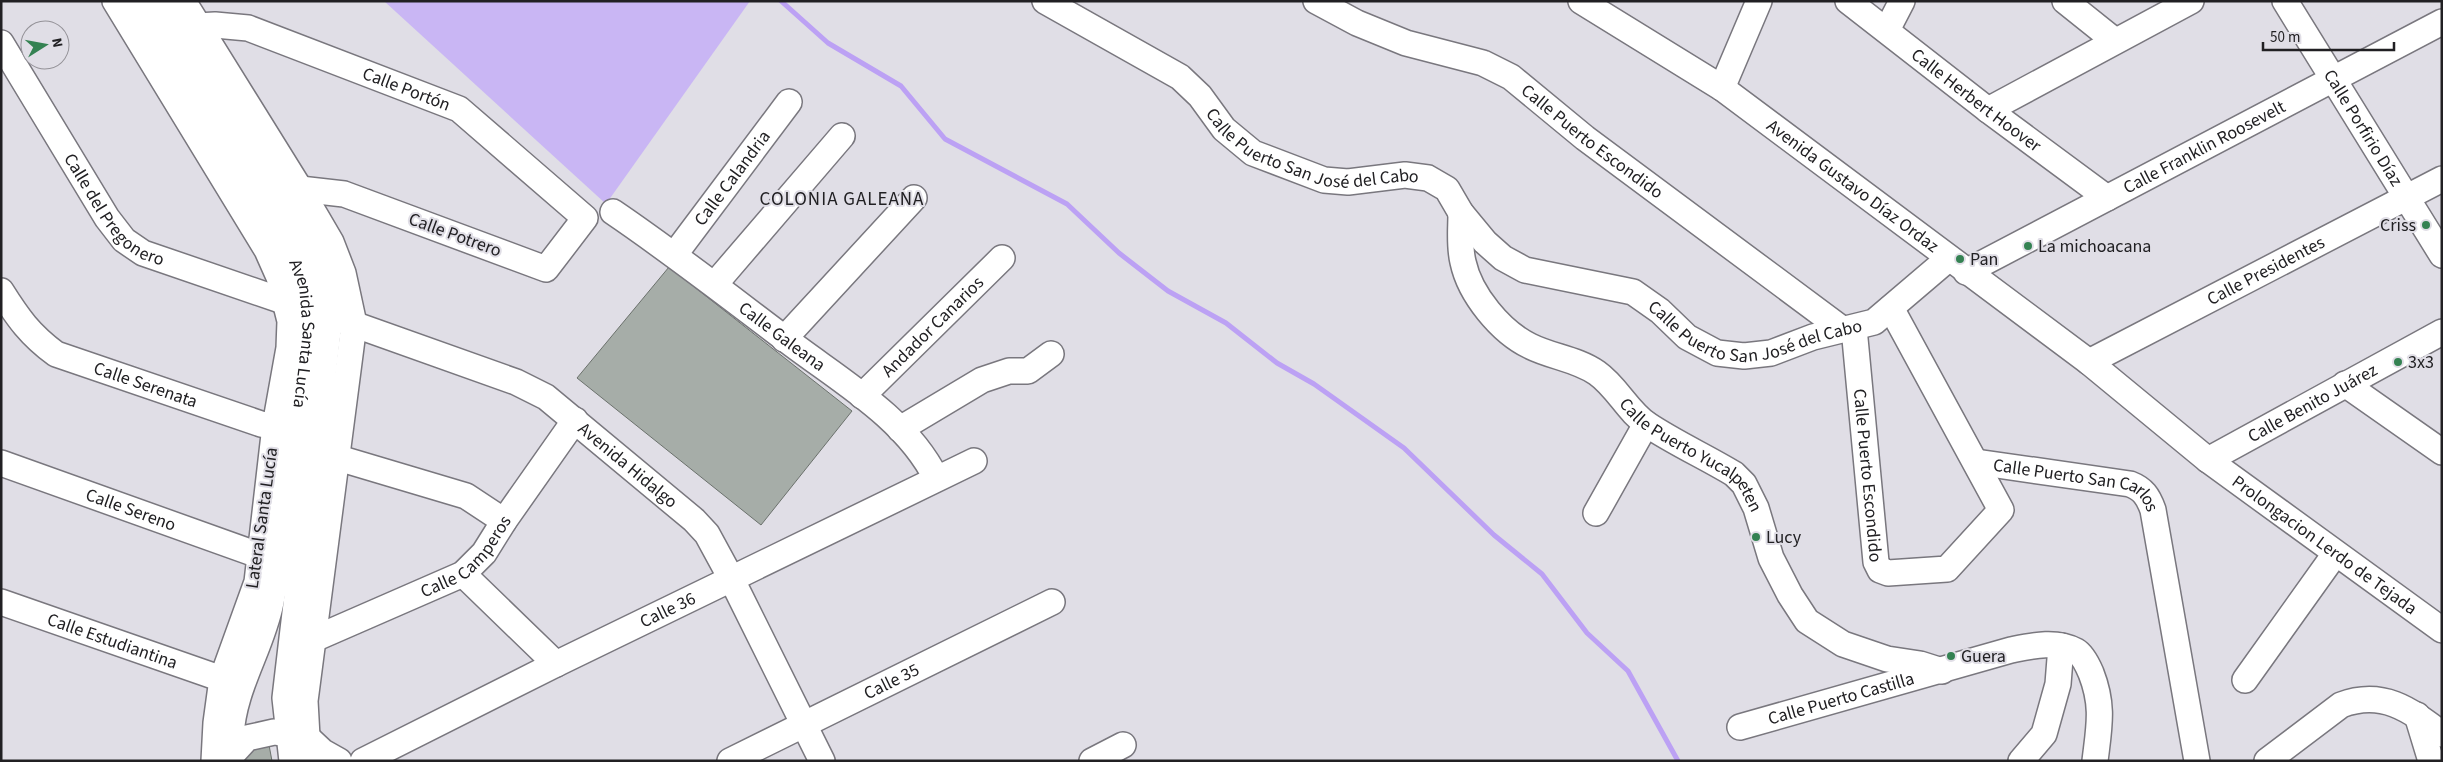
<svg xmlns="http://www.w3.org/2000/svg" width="2443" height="762" viewBox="0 0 2443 762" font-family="'Source Sans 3',sans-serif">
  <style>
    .green { fill: #c9b6f4 }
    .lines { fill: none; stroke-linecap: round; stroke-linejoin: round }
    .stream { stroke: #bca1f4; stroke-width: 5 }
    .building { fill: #a6ada8; stroke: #6b716c }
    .minor-casing { stroke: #79777e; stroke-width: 28 }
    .minor { stroke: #fff; stroke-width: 25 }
    .poi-dot { fill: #348252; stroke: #e0dee6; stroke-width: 2 }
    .labels { text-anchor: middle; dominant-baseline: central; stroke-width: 4; stroke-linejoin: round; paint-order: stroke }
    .street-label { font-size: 18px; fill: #212023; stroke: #e0dee6 }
    .poi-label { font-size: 18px; fill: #212023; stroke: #e0dee6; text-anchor: start }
    .neighbourhood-label { font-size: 19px; letter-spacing: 1px; fill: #212023; stroke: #e0dee6 }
  </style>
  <rect width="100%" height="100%" fill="#e0dee6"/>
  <path class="green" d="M384 1H750L606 204Z"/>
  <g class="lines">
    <path class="stream" d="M781 1 828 43 901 86 945 139 1067 204 1119 253 1168 291 1226 323 1277 363 1314 384 1404 448 1494 535 1542 574 1587 633 1628 671 1678 761"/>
  </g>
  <path class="building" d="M669 267 852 411 761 525 577 378Z
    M269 745 272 761H242L240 750Z"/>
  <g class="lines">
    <g class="minor-casing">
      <g id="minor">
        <path d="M115 1 267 250 279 277 290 321 289 348 275 426 257 582 222 679 216 723 214 761"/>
        <path id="s1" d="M138 1 262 203 294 258 305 286 309 332C297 421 289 514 271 602 262 648 233 688 231 736"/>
        <path d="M161 1 302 233C316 260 324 285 330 315L285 698 292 761"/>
        <path d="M183 1 300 189 331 242 343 273 354 324 305 701 307 737 312 761"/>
        <path id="s2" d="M1045 1 1180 77 1200 96 1224 129 1253 153 1324 180 1348 182 1405 175 1428 178 1447 189 1461 213 1485 242 1503 258 1525 270 1633 292 1660 311 1687 337 1717 353 1744 356 1771 353 1813 337 1874 322 1948 259"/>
        <path id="s3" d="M1316 1 1357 23 1406 43 1483 63 1511 77 1585 138 1842 329"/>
        <path id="s4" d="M1581 1 1722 88 2089 362 2208 460 2442 630"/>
        <path id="s5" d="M1848 1 1988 110 2107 198"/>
        <path d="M2065 1 2115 41"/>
        <path id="s6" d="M2285 1 2442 255"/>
        <path id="s7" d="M197 26 215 25 248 28 459 109 585 218 546 269 344 194 300 189"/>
        <path d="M1887 30 1902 1"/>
        <path id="s8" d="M1 43 107 218 124 240 143 253 286 302"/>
        <path d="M1722 88 1759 1"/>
        <path d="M1988 110 2191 1"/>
        <path id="s9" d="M613 212C672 252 727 295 784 338 837 379 905 416 936 478"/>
        <path id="s10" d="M1461 213C1461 230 1459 246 1463 262 1470 295 1501 332 1530 346 1552 357 1577 359 1597 373 1617 387 1628 412 1648 425 1675 443 1706 457 1734 474L1744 484 1756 508 1771 558 1790 595 1807 621 1843 644 1887 659 1920 664 1942 671"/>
        <path id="s11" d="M675 254 789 102"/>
        <path id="s12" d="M1966 272 2442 22"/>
        <path d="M715 284 842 136"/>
        <path id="s13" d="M1 291C18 318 30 335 56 354L261 424 290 430"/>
        <path id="s14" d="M339 319 516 382 546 397 694 520 707 534 732 580 822 761"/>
        <path id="s15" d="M1854 328 1876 562 1880 570 1888 573 1947 569 2001 510 1891 308"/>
        <path d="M784 339 914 198"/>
        <path id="s16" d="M2089 362 2442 179"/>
        <path d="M2345 384 2442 452"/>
        <path id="s17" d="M862 396 1002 258"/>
        <path d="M900 429 982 380 1009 371H1028L1051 354"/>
        <path d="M335 457 466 496 504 521"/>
        <path id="s18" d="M2208 460 2442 332"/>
        <path id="s19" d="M1976 462 2130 484C2143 489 2148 496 2153 510L2197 761"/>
        <path id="s20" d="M1 463 261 556"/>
        <path d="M1596 513 1646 424"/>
        <path d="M463 574 556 664"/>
        <path id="s21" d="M1 602 222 679"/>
        <path id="s22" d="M314 639 463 574 484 553 504 521 575 420"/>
        <path d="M2245 680 2335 554"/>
        <path d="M2417 715 2431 761"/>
        <path id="s23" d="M1740 727 2011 650C2031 646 2056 640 2076 651 2083 655 2088 666 2091 673 2104 706 2099 727 2095 761"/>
        <path d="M226 761 247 738 274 732 307 737 323 752 339 761"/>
        <path id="s24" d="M363 761 556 664 974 461"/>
        <path id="s25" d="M730 761 1052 602"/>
        <path d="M1092 761 1123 745"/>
        <path d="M2021 761 2044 734 2058 684 2061 646"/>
        <path d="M2267 761 2341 705C2383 689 2410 710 2442 734"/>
      </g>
    </g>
    <use href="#minor" class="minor"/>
  </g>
  <g class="poi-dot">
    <circle cx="2426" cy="225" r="5"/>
    <circle cx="2028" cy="246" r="5"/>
    <circle cx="1960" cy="259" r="5"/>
    <circle cx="2398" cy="362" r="5"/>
    <circle cx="1756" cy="537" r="5"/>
    <circle cx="1951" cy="656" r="5"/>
  </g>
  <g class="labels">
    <g class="street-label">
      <text stroke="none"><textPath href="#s7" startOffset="221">Calle Portón</textPath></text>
      <text stroke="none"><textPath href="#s5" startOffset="162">Calle Herbert Hoover</textPath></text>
      <text stroke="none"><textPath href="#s6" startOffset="149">Calle Porfirio Díaz</textPath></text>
      <text stroke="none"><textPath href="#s2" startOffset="316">Calle Puerto San José del Cabo</textPath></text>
      <text stroke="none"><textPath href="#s3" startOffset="314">Calle Puerto Escondido</textPath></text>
      <text stroke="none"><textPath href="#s12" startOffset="269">Calle Franklin Roosevelt</textPath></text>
      <text stroke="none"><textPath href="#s11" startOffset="95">Calle Calandria</textPath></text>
      <text stroke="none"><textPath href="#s4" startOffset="329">Avenida Gustavo Díaz Ordaz</textPath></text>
      <text stroke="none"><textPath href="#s8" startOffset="204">Calle del Pregonero</textPath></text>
      <text transform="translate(455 235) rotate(20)">Calle Potrero</text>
      <text stroke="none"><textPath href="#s16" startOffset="199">Calle Presidentes</textPath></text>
      <text stroke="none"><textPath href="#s2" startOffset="826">Calle Puerto San José del Cabo</textPath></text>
      <text stroke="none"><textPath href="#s17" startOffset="99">Andador Canarios</textPath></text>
      <text stroke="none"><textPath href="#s1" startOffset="378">Avenida Santa Lucía</textPath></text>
      <text stroke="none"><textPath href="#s9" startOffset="210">Calle Galeana</textPath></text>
      <text stroke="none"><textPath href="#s13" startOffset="179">Calle Serenata</textPath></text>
      <text stroke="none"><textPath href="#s18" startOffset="119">Calle Benito Juárez</textPath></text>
      <text stroke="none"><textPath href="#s10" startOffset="359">Calle Puerto Yucalpeten</textPath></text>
      <text stroke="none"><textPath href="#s14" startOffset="328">Avenida Hidalgo</textPath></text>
      <text stroke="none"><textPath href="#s15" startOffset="148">Calle Puerto Escondido</textPath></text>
      <text stroke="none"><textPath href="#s19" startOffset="105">Calle Puerto San Carlos</textPath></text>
      <text stroke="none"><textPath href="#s20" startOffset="138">Calle Sereno</textPath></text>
      <text transform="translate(262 518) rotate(-82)">Lateral Santa Lucía</text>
      <text stroke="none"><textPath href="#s4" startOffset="922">Prolongacion Lerdo de Tejada</textPath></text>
      <text stroke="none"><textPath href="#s22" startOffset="176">Calle Camperos</textPath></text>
      <text stroke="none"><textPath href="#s24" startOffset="340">Calle 36</textPath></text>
      <text stroke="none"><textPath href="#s21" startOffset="118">Calle Estudiantina</textPath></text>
      <text stroke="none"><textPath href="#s25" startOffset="180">Calle 35</textPath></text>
      <text stroke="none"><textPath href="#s23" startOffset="105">Calle Puerto Castilla</textPath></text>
    </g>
    <g class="poi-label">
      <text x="2416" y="225" text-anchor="end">Criss</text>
      <text x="2038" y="246">La michoacana</text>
      <text x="1970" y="259">Pan</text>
      <text x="2408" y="362">3x3</text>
      <text x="1766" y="537">Lucy</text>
      <text x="1961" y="656">Guera</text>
    </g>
    <g class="neighbourhood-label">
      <text x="842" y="199">COLONIA GALEANA</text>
    </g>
  </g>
  <rect width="2443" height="762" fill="none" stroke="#212023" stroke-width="5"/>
  <g transform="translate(45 45) rotate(79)"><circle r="24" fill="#e0dee6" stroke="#949298"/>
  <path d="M0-4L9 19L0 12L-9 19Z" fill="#348252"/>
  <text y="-8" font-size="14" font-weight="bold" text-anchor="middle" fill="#212023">N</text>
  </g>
  <path d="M2263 42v8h131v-8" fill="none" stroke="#212023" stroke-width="2.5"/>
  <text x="2270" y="42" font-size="15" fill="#212023" stroke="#e0dee6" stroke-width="4" paint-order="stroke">50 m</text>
</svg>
